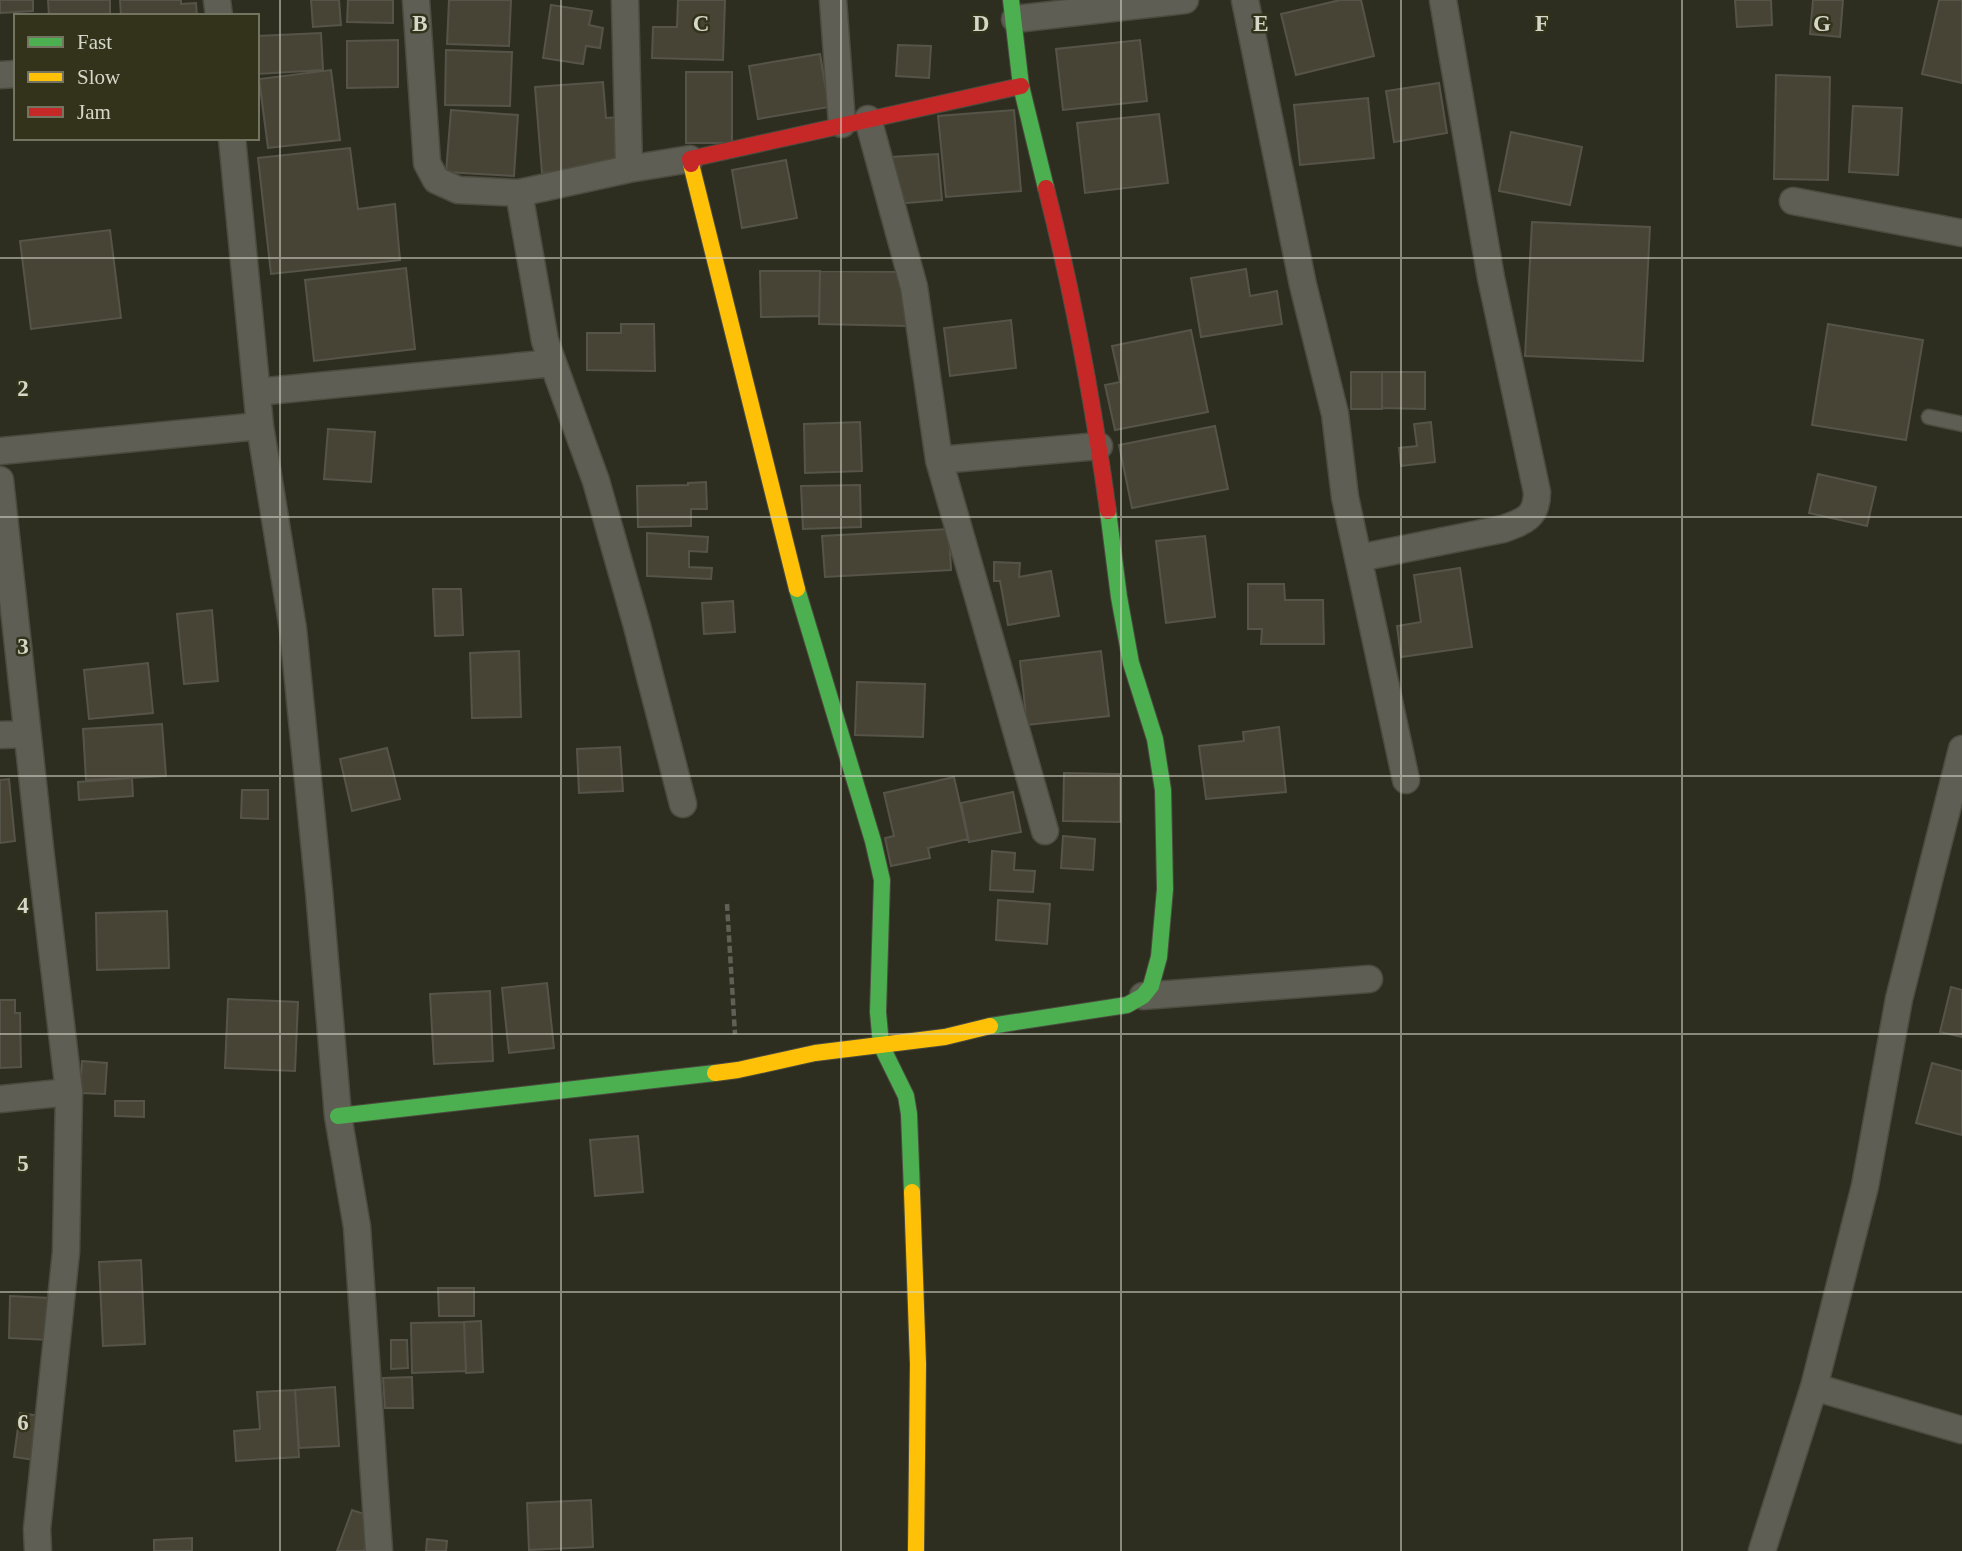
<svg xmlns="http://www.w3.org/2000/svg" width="1962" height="1551" viewBox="0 0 1962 1551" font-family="'Times New Roman',serif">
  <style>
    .building { fill: #484435; stroke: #565449; stroke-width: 2 }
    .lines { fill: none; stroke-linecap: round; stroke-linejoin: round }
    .lane-casing { stroke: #4b4b3f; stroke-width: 17 }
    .street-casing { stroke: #4b4b3f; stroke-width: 29 }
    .fast-casing { stroke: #4b4b3f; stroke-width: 18 }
    .slow-casing { stroke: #4b4b3f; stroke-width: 18 }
    .jam-casing { stroke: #4b4b3f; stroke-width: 18 }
    .path { stroke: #606057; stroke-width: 4.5; stroke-dasharray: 7 3.5; stroke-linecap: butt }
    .lane { stroke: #5e5e54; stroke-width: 14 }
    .street { stroke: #5e5e54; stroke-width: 26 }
    .fast { stroke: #4caf50; stroke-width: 16 }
    .slow { stroke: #ffc107; stroke-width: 16 }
    .jam { stroke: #c62828; stroke-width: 16 }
    .grid { fill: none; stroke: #d6d7c9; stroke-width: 2; stroke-opacity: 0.55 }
    .grid-label { font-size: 23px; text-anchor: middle; font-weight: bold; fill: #d6d7c9; stroke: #32331a; stroke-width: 5; stroke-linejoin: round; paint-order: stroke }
  </style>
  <rect width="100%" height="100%" fill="#2d2d20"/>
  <path class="building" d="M0 0H33V11L0 13Z
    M48 0H110V16H49Z
    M120 0H181V4L196 3 197 16H121Z
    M311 0H339L341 25 313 27Z
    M348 0H393V23L347 22Z
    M449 0H511L509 46 447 44Z
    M678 0H725L723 60 652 58 653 27H677Z
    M1340 0H1361L1374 56 1296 75 1281 14Z
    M1735 0H1771L1772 25 1737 27Z
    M1813 0H1843L1840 37 1810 34Z
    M1939 0H1962V83L1922 74Z
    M551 5 592 11 589 25 603 28 600 48 586 46 583 64 543 58Z
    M321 33 323 70 257 74V36Z
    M398 40V87L347 88V41Z
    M1140 40 1147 101 1063 110 1056 49Z
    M898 45 931 46 929 78 896 76Z
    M446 50 512 52 510 106 445 105Z
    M820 54 829 107 758 119 749 66Z
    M331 70 340 140 268 148 259 79Z
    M686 72H732V143H686Z
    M1776 75 1830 77 1828 180 1774 179Z
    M603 82 606 118 619 117 622 167 542 173 535 87Z
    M1439 83 1447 133 1394 142 1386 91Z
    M1368 98 1374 158 1300 165 1294 105Z
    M1853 106 1902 108 1898 175 1849 172Z
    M451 110 518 115 514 176 446 172Z
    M1014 110 1021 191 946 197 938 116Z
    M1159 114 1168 183 1085 193 1077 123Z
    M1511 132 1582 147 1570 205 1499 191Z
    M350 148 358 209 395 204 400 260 271 274 258 158Z
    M938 154 942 200 895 204 891 157Z
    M786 160 797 218 742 228 732 170Z
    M1532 222 1650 227 1643 361 1525 356Z
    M110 230 121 318 31 329 20 241Z
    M406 268 415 349 314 361 305 280Z
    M1246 269 1250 296 1277 291 1282 324 1201 337 1191 278Z
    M760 271H820L819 316 761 317Z
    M820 271 906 272V326L819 324Z
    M1011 320 1016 368 950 376 944 328Z
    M621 324H654L655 371 587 370V333H621Z
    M1828 324 1923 340 1906 440 1812 425Z
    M1191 330 1208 412 1115 430 1105 385 1120 382 1112 346Z
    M1351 372H1382V409H1351Z
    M1382 372H1425V409L1382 408Z
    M860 422 862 471 805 473 804 424Z
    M1431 422 1435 462 1401 466 1399 448 1417 446 1414 424Z
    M1215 426 1228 489 1132 508 1119 445Z
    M328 429 375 432 371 482 324 479Z
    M1818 474 1876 487 1867 526 1809 513Z
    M706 482 707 509H691V526L638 527 637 486 688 485V483Z
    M860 485 861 527 803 529 801 486Z
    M949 529 951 570 825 577 822 536Z
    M647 533 708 537 707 552 689 551V567L712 568 711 579 647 576Z
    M1205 536 1215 617 1166 623 1156 541Z
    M994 562 1020 563 1019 577 1051 571 1059 616 1008 625 1000 581H994Z
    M1460 568 1472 647 1401 657 1397 626 1421 622 1414 575Z
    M1248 584H1284L1285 600H1323L1324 644H1261L1262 629H1248Z
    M433 589H461L463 635 435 636Z
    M733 601 735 632 704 634 702 603Z
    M212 610 218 681 184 684 177 614Z
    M519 651 521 717 472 718 470 653Z
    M1101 651 1109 716 1027 725 1020 661Z
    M148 663 153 713 89 719 84 670Z
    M857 682 925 684 923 737 855 735Z
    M162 724 166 776 86 780 83 729Z
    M1279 727 1286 792 1206 799 1199 746 1244 741 1243 732Z
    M620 747 623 791 579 793 577 749Z
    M387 748 400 799 352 811 340 759Z
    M1064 773 1120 774V822L1063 821Z
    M954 777 968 839 928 848 930 858 891 866 885 838 894 836 884 793Z
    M132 778 133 796 79 800 78 782Z
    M9 779 15 841 0 843V780Z
    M242 790H268V819L241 818Z
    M1013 792 1021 832 969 842 961 803Z
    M1063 836 1095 839 1093 870 1061 868Z
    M992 851 1015 853 1014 870 1035 871 1033 892 990 890Z
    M998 900 1050 904 1047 944 996 940Z
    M167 911 169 968 97 970 96 913Z
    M547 983 554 1048 509 1053 502 988Z
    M1951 987 1962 990V1037L1940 1032Z
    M490 991 493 1061 434 1064 430 994Z
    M228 999 298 1002 295 1071 225 1068Z
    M0 1000H15V1013H20L21 1067 0 1068Z
    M82 1061 107 1063 105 1094 80 1093Z
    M1932 1063 1962 1071V1135L1916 1123Z
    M115 1101H144V1117L115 1116Z
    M638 1136 643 1192 595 1196 590 1140Z
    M141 1260 145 1344 103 1346 99 1262Z
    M438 1288H474V1316H439Z
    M10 1296 50 1298 49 1340 9 1338Z
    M481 1321 483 1372 466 1373 464 1322Z
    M464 1322 466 1371 412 1373 411 1323Z
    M391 1340H407L408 1368 391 1369Z
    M412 1377 413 1408H385L383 1378Z
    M335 1387 339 1446 299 1448 295 1390Z
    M295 1390 299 1457 236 1461 234 1431 260 1429 257 1392Z
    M20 1413 41 1416 35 1460 14 1457Z
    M591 1500 593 1547 529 1550 527 1503Z
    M352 1510 376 1518 364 1551H337Z
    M192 1538V1551H154V1540Z
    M427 1539 447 1541 446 1551H426Z"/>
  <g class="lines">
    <g class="lane-casing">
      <path id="lane" d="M1929 417 1962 424"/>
    </g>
    <g class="street-casing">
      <path id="street" d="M217 0 219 16
        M416 0 427 163 436 180 458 190 519 193 629 169 690 159
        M625 0 629 169
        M833 0 842 124
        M1245 0 1303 285 1335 414 1345 497 1406 780
        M1015 19 1185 0
        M0 75 16 74
        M868 119 914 287 939 460 1045 831
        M232 138 260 426 293 629 319 891 338 1116 357 1227 379 1551
        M519 193 545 341 596 481 637 626 683 804
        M1793 201 1962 233
        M257 392 553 363
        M0 451 260 426
        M939 460 1099 446
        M0 480 41 857 69 1092 66 1252 37 1529 38 1551
        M1359 558 1503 529C1525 521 1537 517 1537 492L1491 278 1443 0
        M0 735 27 734
        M1143 996 1369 979
        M0 1099 69 1092
        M1814 1387 1962 1430
        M1762 1551 1814 1387 1865 1186 1899 999 1962 749"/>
    </g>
    <g class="fast-casing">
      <path id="fast" d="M1011 0 1021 86 1046 188
        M797 589 873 841 882 880 878 1012 881 1045 906 1096 909 1114 912 1192
        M990 1026 1127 1005 1143 996 1151 986 1159 957 1165 889 1163 790 1155 739 1131 663 1119 597 1108 511
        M338 1116 715 1073"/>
    </g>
    <g class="slow-casing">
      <path id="slow" d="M691 164 797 589
        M715 1073 738 1070 815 1053 945 1037 990 1026
        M912 1192 918 1364 916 1551"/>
    </g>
    <g class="jam-casing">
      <path id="jam" d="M691 164 690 159 1021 86
        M1046 188C1073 294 1093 402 1108 511"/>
    </g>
    <path class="path" d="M727 904 735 1034"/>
    <use href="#lane" class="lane"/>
    <use href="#street" class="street"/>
    <use href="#fast" class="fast"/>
    <use href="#slow" class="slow"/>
    <use href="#jam" class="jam"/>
  </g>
  <path class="grid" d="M280 0V1551M561 0V1551M841 0V1551M1121 0V1551M1401 0V1551M1682 0V1551M0 258H1962M0 517H1962M0 776H1962M0 1034H1962M0 1292H1962"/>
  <g class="grid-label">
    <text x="420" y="31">B</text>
    <text x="701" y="31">C</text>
    <text x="981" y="31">D</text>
    <text x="1261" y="31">E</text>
    <text x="1542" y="31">F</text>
    <text x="1822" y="31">G</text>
    <text x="23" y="396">2</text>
    <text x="23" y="654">3</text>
    <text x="23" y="913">4</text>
    <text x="23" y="1171">5</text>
    <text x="23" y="1430">6</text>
  </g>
  <rect x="14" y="14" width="245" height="126" fill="#32331a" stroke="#747560" stroke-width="2"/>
  <rect x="28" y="37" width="35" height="10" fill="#4caf50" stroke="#747560" stroke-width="2"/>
  <text x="77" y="49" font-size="21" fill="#d6d7c9">Fast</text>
  <rect x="28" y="72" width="35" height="10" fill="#ffc107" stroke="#747560" stroke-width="2"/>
  <text x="77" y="84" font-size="21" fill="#d6d7c9">Slow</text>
  <rect x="28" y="107" width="35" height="10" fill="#c62828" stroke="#747560" stroke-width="2"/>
  <text x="77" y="119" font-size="21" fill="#d6d7c9">Jam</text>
</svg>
